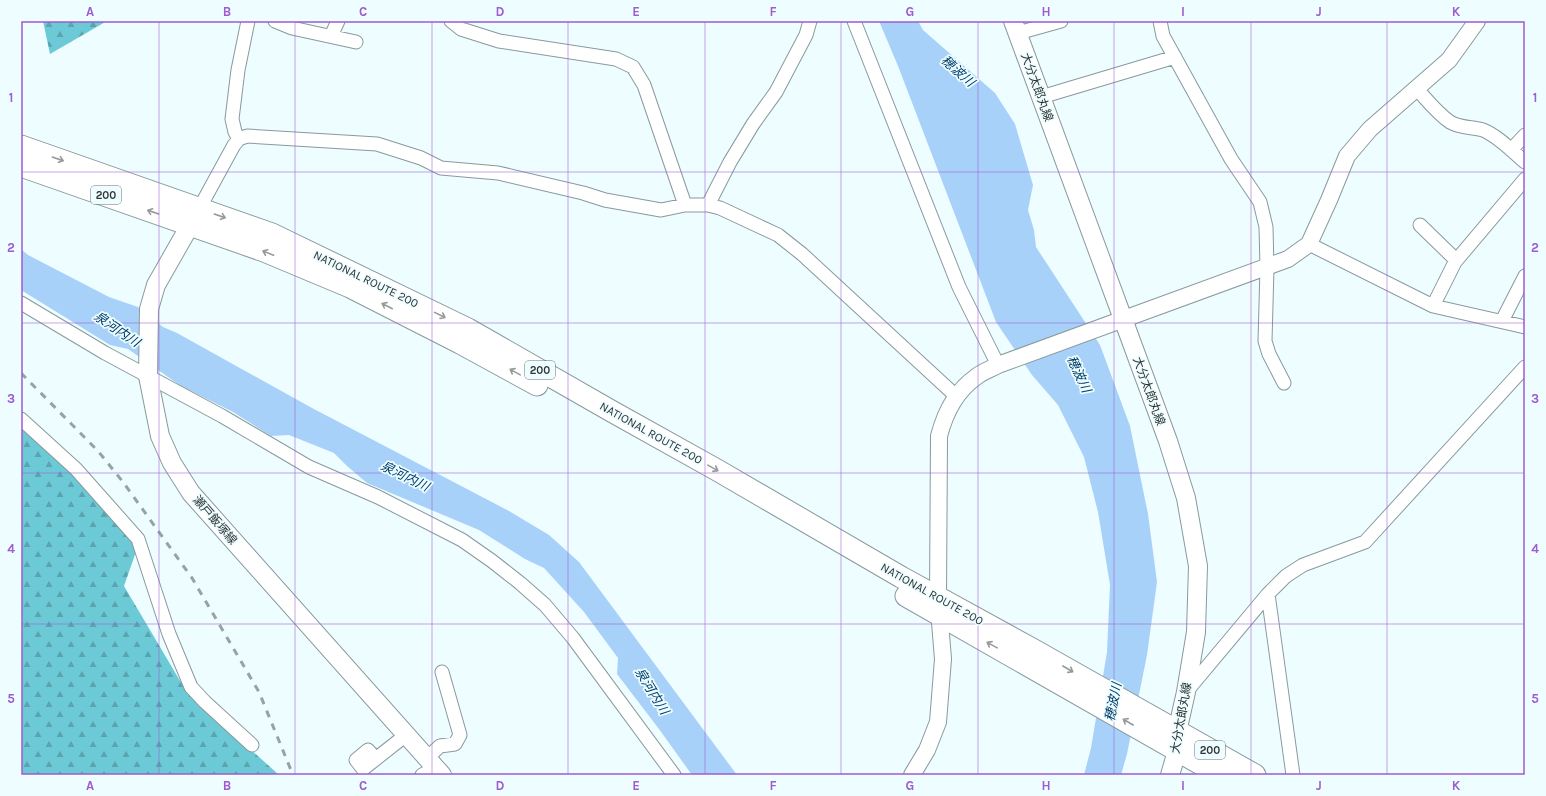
<svg xmlns="http://www.w3.org/2000/svg" width="1546" height="796" viewBox="0 0 1546 796" font-family="Karla,'Noto Sans JP',sans-serif">
  <style>
    .forest { fill: url(#forest-firs) }
    .water { fill: #a8d1fa }
    .lines { fill: none; stroke-linecap: round; stroke-linejoin: round }
    .minor-casing { stroke: #899a9c; stroke-width: 15 }
    .tertiary-casing { stroke: #899a9c; stroke-width: 18 }
    .secondary-casing { stroke: #899a9c; stroke-width: 20 }
    .trunk-casing { stroke: #899a9c; stroke-width: 23 }
    .minor { stroke: #fff; stroke-width: 13 }
    .tertiary { stroke: #fff; stroke-width: 16 }
    .secondary { stroke: #fff; stroke-width: 18 }
    .trunk { stroke: #fff; stroke-width: 21 }
    .rail { stroke: #97a2a4; stroke-width: 3; stroke-dasharray: 7 7; stroke-linecap: butt }
    .oneway { stroke: #969a9a }
    .grid { fill: none; stroke: #9f5bd0; stroke-width: 1; stroke-opacity: 0.55 }
    .labels { text-anchor: middle; dominant-baseline: central; stroke-width: 3.5; stroke-linejoin: round; paint-order: stroke }
    .shield { fill: #eefdff; stroke: #687172; stroke-width: 1 }
    .shield-label { font-size: 11px; font-weight: bold; fill: #2e3536 }
    .street-label { font-size: 12px; fill: #2e3536; stroke: #eefdff }
    .water-label { font-size: 13px; font-style: italic; fill: #003e6b; stroke: #eefdff }
    .neatline { fill: none; stroke: #9f5bd0; stroke-width: 1.5 }
    .grid-label { font-size: 13px; text-anchor: middle; font-weight: bold; fill: #9f5bd0 }
  </style>
  <defs>
    <pattern id="forest-firs" width="22" height="20" patternUnits="userSpaceOnUse"><rect width="22" height="20" fill="#6cc9d6"/><path d="M5 1l3.5 6h-7zM16 11l3.5 6h-7z" fill="#59a4ae"/></pattern>
  </defs>
  <rect width="100%" height="100%" fill="#eefdff"/>
  <path class="forest" d="M43 21H107L50 54Z
    M21 429 68 464 138 546 124 586 186 691 279 775H21Z"/>
  <path class="water" d="M879 21H918L923 30 995 93 1015 124 1033 185 1028 210 1034 230 1036 247 1100 345 1130 426 1148 514 1157 582 1147 655 1127 754 1121 775H1084L1091 748 1107 652 1110 585 1098 512 1084 457 1058 405 1032 375 996 322 898 66Z
    M21 249 28 255 109 297 138 307 163 327 177 333 312 408 509 511 549 535 579 562 737 775H692L659 729 617 674 618 658 584 612 544 568 525 559 479 530 367 483 347 466 334 453 289 435 271 436 233 412 181 386 128 349 110 345 21 290Z"/>
  <g class="lines">
    <g class="minor-casing">
      <path id="minor" d="M275 21 292 28 356 42
        M451 21 461 29 499 41 616 59 633 67 644 85 685 205
        M854 21 959 287 998 365
        M1160 21 1163 36 1231 159 1260 202 1266 227 1267 268 1265 341 1269 354 1284 383
        M1018 33 1061 21
        M331 36 338 21
        M1417 89C1427 100 1437 113 1450 122 1460 128 1472 127 1483 130 1498 136 1512 151 1525 162
        M1041 97 1175 57
        M239 139 235 132 232 119 238 70 248 21
        M1511 150 1525 135
        M708 205 730 162 753 124 776 92 806 35 810 21
        M199 209 234 145 239 139 247 136 377 144 421 158 441 168 498 173 583 193 605 200 661 210 685 205H708L720 208 778 235 802 254 956 396
        M1420 225 1456 260
        M1309 244 1433 306 1525 327
        M21 303 105 353 222 416 309 467 378 497 462 540 492 561 520 583 545 605 573 638 674 775
        M1433 306 1455 262 1525 179
        M1502 321 1525 276
        M21 419 76 469 138 539 169 634 191 687 205 702 252 745
        M1268 594 1293 775
        M1186 692 1268 594 1286 576 1303 565 1365 542 1525 367
        M427 758 440 746 455 744 460 735 442 672
        M376 759 368 750 356 760 363 769 406 735
        M422 775 435 768"/>
    </g>
    <g class="tertiary-casing">
      <path id="tertiary" d="M912 775 927 750 938 722 943 659 938 598 939 436C945 413 956 391 976 377 982 372 991 369 998 365L1288 259 1309 244 1329 200 1347 156 1370 129 1449 60 1477 21"/>
    </g>
    <g class="secondary-casing">
      <path id="secondary" d="M1013 21 1123 319 1168 441 1186 498 1198 566 1196 632 1186 692 1177 732V751L1170 775
        M197 213 156 285 149 309 148 376 160 436 172 463 191 493 442 775"/>
    </g>
    <g class="trunk-casing">
      <path id="trunk" d="M21 146 272 234 468 329 613 412 717 470 901 577 1034 650 1255 775
        M21 166 264 251 350 287 460 343 537 385
        M906 596 1220 775"/>
    </g>
    <use href="#minor" class="minor"/>
    <use href="#tertiary" class="tertiary"/>
    <use href="#secondary" class="secondary"/>
    <use href="#trunk" class="trunk"/>
    <path class="rail" d="M21 373 98 451 123 482 192 578 259 692 293 775"/>
  </g>
  <defs><path id="oneway-shaft" d="M-6 0H5M1.5-3L5.5 0L1.5 3" fill="none" stroke-width="1.6" stroke-linecap="round" stroke-linejoin="round"/></defs>
  <g class="oneway">
    <use href="#oneway-shaft" transform="translate(58 159) rotate(19)"/>
    <use href="#oneway-shaft" transform="translate(153 212) rotate(-161)"/>
    <use href="#oneway-shaft" transform="translate(220 216) rotate(19)"/>
    <use href="#oneway-shaft" transform="translate(268 253) rotate(-158)"/>
    <use href="#oneway-shaft" transform="translate(387 306) rotate(-153)"/>
    <use href="#oneway-shaft" transform="translate(440 315) rotate(26)"/>
    <use href="#oneway-shaft" transform="translate(515 372) rotate(-151)"/>
    <use href="#oneway-shaft" transform="translate(713 468) rotate(29)"/>
    <use href="#oneway-shaft" transform="translate(992 645) rotate(-151)"/>
    <use href="#oneway-shaft" transform="translate(1068 669) rotate(30)"/>
    <use href="#oneway-shaft" transform="translate(1128 722) rotate(-150)"/>
  </g>
  <path class="grid" d="M159 21V775M295 21V775M432 21V775M568 21V775M705 21V775M841 21V775M978 21V775M1114 21V775M1251 21V775M1387 21V775M21 172H1525M21 323H1525M21 473H1525M21 624H1525"/>
  <g class="labels">
    <g class="shield">
      <rect x="91" y="186" width="30" height="18" rx="3"/>
      <rect x="525" y="361" width="30" height="18" rx="3"/>
      <rect x="1195" y="741" width="30" height="18" rx="3"/>
    </g>
    <g class="shield-label">
      <text x="106" y="195">200</text>
      <text x="540" y="370">200</text>
      <text x="1210" y="750">200</text>
    </g>
    <g class="street-label">
      <text transform="translate(1037 87) rotate(70)">大分太郎丸線</text>
      <text transform="translate(366 279) rotate(26)">NATIONAL ROUTE 200</text>
      <text transform="translate(1149 391) rotate(70)">大分太郎丸線</text>
      <text transform="translate(651 433) rotate(29)">NATIONAL ROUTE 200</text>
      <text transform="translate(215 520) rotate(49)">瀬戸飯塚線</text>
      <text transform="translate(932 594) rotate(29)">NATIONAL ROUTE 200</text>
      <text transform="translate(1181 718) rotate(-80)">大分太郎丸線</text>
    </g>
    <g class="water-label">
      <text transform="translate(958 71) rotate(41)">穂波川</text>
      <text transform="translate(117 329) rotate(34)">泉河内川</text>
      <text transform="translate(1079 374) rotate(65)">穂波川</text>
      <text transform="translate(405 476) rotate(26)">泉河内川</text>
      <text transform="translate(652 691) rotate(58)">泉河内川</text>
      <text transform="translate(1113 702) rotate(-79)">穂波川</text>
    </g>
  </g>
  <rect width="1546" height="796" fill="none" stroke="#eefdff" stroke-width="44"/>
  <rect x="22" y="22" width="1502" height="752" class="neatline"/>
  <g class="grid-label">
    <text x="90" y="16">A</text>
    <text x="227" y="16">B</text>
    <text x="363" y="16">C</text>
    <text x="500" y="16">D</text>
    <text x="636" y="16">E</text>
    <text x="773" y="16">F</text>
    <text x="910" y="16">G</text>
    <text x="1046" y="16">H</text>
    <text x="1183" y="16">I</text>
    <text x="1319" y="16">J</text>
    <text x="1456" y="16">K</text>
    <text x="11" y="102">1</text>
    <text x="1535" y="102">1</text>
    <text x="11" y="252">2</text>
    <text x="1535" y="252">2</text>
    <text x="11" y="403">3</text>
    <text x="1535" y="403">3</text>
    <text x="11" y="553">4</text>
    <text x="1535" y="553">4</text>
    <text x="11" y="703">5</text>
    <text x="1535" y="703">5</text>
    <text x="90" y="790">A</text>
    <text x="227" y="790">B</text>
    <text x="363" y="790">C</text>
    <text x="500" y="790">D</text>
    <text x="636" y="790">E</text>
    <text x="773" y="790">F</text>
    <text x="910" y="790">G</text>
    <text x="1046" y="790">H</text>
    <text x="1183" y="790">I</text>
    <text x="1319" y="790">J</text>
    <text x="1456" y="790">K</text>
  </g>
</svg>
